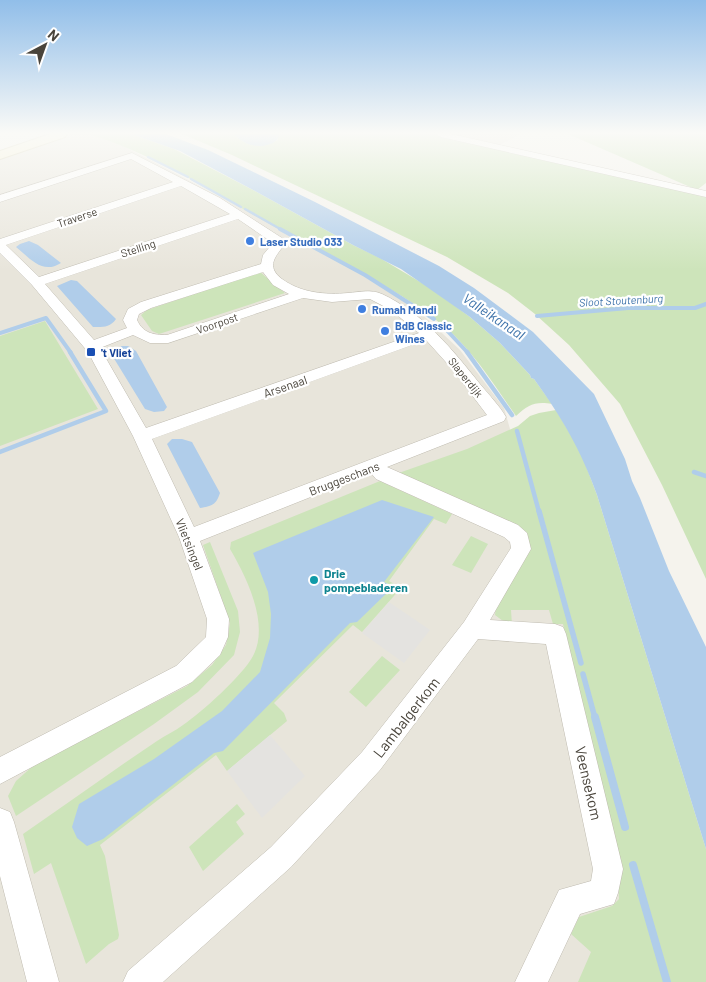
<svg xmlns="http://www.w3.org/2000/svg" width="706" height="982" viewBox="0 0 706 982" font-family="Barlow,sans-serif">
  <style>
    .residential { fill: #e8e5db }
    .green { fill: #cde4ba }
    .parking { fill: #e4e3e0 }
    .water { fill: #b0cdea }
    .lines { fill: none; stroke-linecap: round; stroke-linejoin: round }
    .stream-far4 { stroke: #b0cdea; stroke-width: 2.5 }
    .stream-far3 { stroke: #b0cdea; stroke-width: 4 }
    .stream-far2 { stroke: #b0cdea; stroke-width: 4.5 }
    .stream-far1 { stroke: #b0cdea; stroke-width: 5.5 }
    .stream { stroke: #b0cdea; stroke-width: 8 }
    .street-casing { stroke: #bfbbb0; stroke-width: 1 }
    .secondary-casing { stroke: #ccc59f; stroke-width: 2 }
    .street { fill: #fff; fill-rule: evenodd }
    .secondary { fill: #f9f3d2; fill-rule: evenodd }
    .shop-dot { fill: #3f7fe0; stroke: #fff; stroke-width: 2 }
    .transit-dot { fill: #1a4fb4; stroke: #fff; stroke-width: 2 }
    .culture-dot { fill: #0f9aa8; stroke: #fff; stroke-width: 2 }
    .labels { text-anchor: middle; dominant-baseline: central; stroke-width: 4.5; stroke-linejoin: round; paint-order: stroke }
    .far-street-label { font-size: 11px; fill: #49443b; stroke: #fff }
    .far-shop-label { font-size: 11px; font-weight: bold; fill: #366cbe; stroke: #fff; text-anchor: start }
    .far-water-label { font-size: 11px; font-style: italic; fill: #3e73aa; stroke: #fff }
    .far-transit-label { font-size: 11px; font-weight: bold; fill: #164399; stroke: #fff; text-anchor: start }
    .street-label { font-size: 12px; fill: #49443b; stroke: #fff }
    .culture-label { font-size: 12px; font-weight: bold; fill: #0d838f; stroke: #fff; text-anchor: start }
    .water-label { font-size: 14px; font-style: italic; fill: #3e73aa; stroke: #fff }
    .near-street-label { font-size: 15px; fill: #49443b; stroke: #fff }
  </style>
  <rect width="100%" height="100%" fill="#f5f3ed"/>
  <path class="residential" d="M71 134 102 135 309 243 409 302 460 350 504 408 668 982H0V158Z
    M449 134H521L499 145Z"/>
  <path class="green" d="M88 134H131L174 149 255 191 353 245 380 258 432 289 470 317 500 343 530 375 531 378 534 379 552 404C535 401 528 405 516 416 494 385 474 352 445 327 400 290 346 265 295 238 227 202 162 156 88 134Z
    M182 134H233L246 143 260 146 278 140V134H438L706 195V579L662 485 620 404 569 345 535 314 508 293 447 257 232 155Z
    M568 134H706V183L697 190Z
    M260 272 285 293 159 334 152 331 141 315 147 310Z
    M45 321 98 409 0 446V336Z
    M556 410 580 450 597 495 706 849V982H578L591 952 571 934 579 917 612 906 619 899 617 866 563 624H553L549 610H511L512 625 507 624 495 615 496 607 529 548 393 475 467 449 518 426 530 416 539 413Z
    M380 481 452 514 446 524 434 519 389 581 401 588 362 632 353 625 274 703 284 713 287 721 227 771 216 755 100 845 105 856 119 935 118 939 109 944 86 964 51 863 34 874 23 834C68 803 112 771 157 741 166 735 175 731 183 725 201 713 243 675 253 656 270 624 246 576 230 549L231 542Z
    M471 536 488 544 471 573 452 565Z
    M210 542 238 611 240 632 234 655 198 692 154 724 16 816 8 796 16 781 34 765 187 686 212 665 226 645 230 623 203 545Z
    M382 656 400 670 366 707 349 692Z
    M237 804 245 814 236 822 244 834 203 871 189 847Z"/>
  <path class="parking" d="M389 602 430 630 404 663 362 633Z
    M270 735 305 776 262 818 227 771Z"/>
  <path class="water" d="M131 134H166L208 150 315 202 439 266 474 288 533 332 594 394 625 459 632 481 640 498 669 571 706 647V849L597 495C581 450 562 418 534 379L531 378 530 375 500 343 470 317 401 269 353 245 255 191 180 151Z
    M233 134H278L279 136C275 147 256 148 246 143 242 141 237 137 233 134Z
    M29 241 38 245 61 263C42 275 30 258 16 247L20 244Z
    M71 280 77 281 116 319C110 328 102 327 93 327L57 286Z
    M122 346H128L136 351 167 407 164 411 154 412 145 409 110 352Z
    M172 439H182L192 442 220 493C216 505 212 506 200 508L167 444Z
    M382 500 434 517 384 582 393 587 357 622 350 623 223 751 214 753 103 839 87 846 77 838 72 827 79 804 154 759 222 711 260 672 270 638 271 614 268 592 253 553Z"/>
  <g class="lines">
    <path class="stream-far4" d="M148 157 188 177
      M191 179 241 207
      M245 209 282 230"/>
    <path class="stream-far3" d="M280 229 365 275 434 319
      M537 316 628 308H695L706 304
      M441 324 468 353
      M0 333 46 318 71 353"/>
    <path class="stream-far2" d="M467 352 512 415
      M517 431 539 512
      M0 452 106 411 70 352
      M694 472 706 476"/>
    <path class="stream-far1" d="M539 511 581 663
      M583 674 595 718"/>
    <path class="stream" d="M595 717 625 827
      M633 865 667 982"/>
    <g class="street-casing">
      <path id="street" d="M436 134H451L706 191V197L441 137Z
        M132 153 220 198 282 238 285 244C276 256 265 266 282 279 301 293 326 295 348 293 360 292 371 289 382 294 423 313 453 350 480 384 489 395 499 405 506 417L504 421 387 467 518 525 527 533 531 549 490 620 555 624 563 627 566 634 623 869 618 893 614 904 580 914 548 982H515L559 890 591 881 593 869 546 644 478 639 380 770 291 867 163 982H123L128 971 271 847 362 752 464 622 511 548 510 542 504 537 376 479 371 473 200 541 229 619 228 637 220 655 192 682 0 784V757L176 666 206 637 207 619 179 537 133 436 88 352 32 285 0 253V239L173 182 131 159 0 202V195ZM181 186 230 214 39 277 6 245ZM238 219 273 243 263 255 261 264 141 302 128 309 123 320 127 328 94 340 45 284ZM263 272 273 285 289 294 167 335C153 335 143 333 137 320L139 314 151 308ZM303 298 332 302 370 299 391 310 419 333 146 428 100 348 133 335 150 343H168ZM426 340 453 370 487 415 194 527 152 439Z
        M0 808 10 812 14 822 59 982H27L0 876Z"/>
    </g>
    <g class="secondary-casing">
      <path id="secondary" d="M50 134H67L65 137 0 159V151Z"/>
    </g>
    <use href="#street" class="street"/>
    <use href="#secondary" class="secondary"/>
  </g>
  <linearGradient id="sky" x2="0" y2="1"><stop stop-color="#91bee9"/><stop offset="0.49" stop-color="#fafaf7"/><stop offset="1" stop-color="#fafaf7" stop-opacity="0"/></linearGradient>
  <rect width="706" height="271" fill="url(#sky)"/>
  <g class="shop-dot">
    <circle cx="250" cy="241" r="5"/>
    <circle cx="362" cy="309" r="5"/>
    <circle cx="385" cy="331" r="5"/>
  </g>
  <rect class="transit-dot" x="86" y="347" width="10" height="10" rx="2.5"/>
  <circle class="culture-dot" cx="314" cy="580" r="5"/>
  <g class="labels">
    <g class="far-street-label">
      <text transform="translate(77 217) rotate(-18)">Traverse</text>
      <text transform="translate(138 248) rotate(-18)">Stelling</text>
      <text transform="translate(217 323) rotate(-19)">Voorpost</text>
      <text transform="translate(466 377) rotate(51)">Slaperdijk</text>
    </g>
    <g class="far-shop-label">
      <text x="260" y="241">Laser Studio 033</text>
      <text x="372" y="309">Rumah Mandi</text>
      <text x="395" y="325">BdB Classic<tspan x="395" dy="13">Wines</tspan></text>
    </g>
    <g class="far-water-label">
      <text transform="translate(621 300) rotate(-3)">Sloot Stoutenburg</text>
    </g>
    <g class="far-transit-label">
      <text x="101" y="352">'t Vliet</text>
    </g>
    <g class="street-label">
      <text transform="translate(285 386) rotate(-19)">Arsenaal</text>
      <text transform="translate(344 478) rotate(-21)">Bruggeschans</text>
      <text transform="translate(190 544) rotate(68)">Vlietsingel</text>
    </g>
    <g class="culture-label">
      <text x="324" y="573">Drie<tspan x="324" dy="14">pompebladeren</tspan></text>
    </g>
    <g class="water-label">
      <text transform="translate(494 316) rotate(34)">Valleikanaal</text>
    </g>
    <g class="near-street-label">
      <text transform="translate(406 717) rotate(-52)">Lambalgerkom</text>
      <text transform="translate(589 783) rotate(77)">Veensekom</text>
    </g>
  </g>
  <g transform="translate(45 45) rotate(41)" stroke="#ffffff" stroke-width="4" paint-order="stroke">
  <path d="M0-4L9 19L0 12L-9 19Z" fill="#49443b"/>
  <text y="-8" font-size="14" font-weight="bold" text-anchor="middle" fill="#49443b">N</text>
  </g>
</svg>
